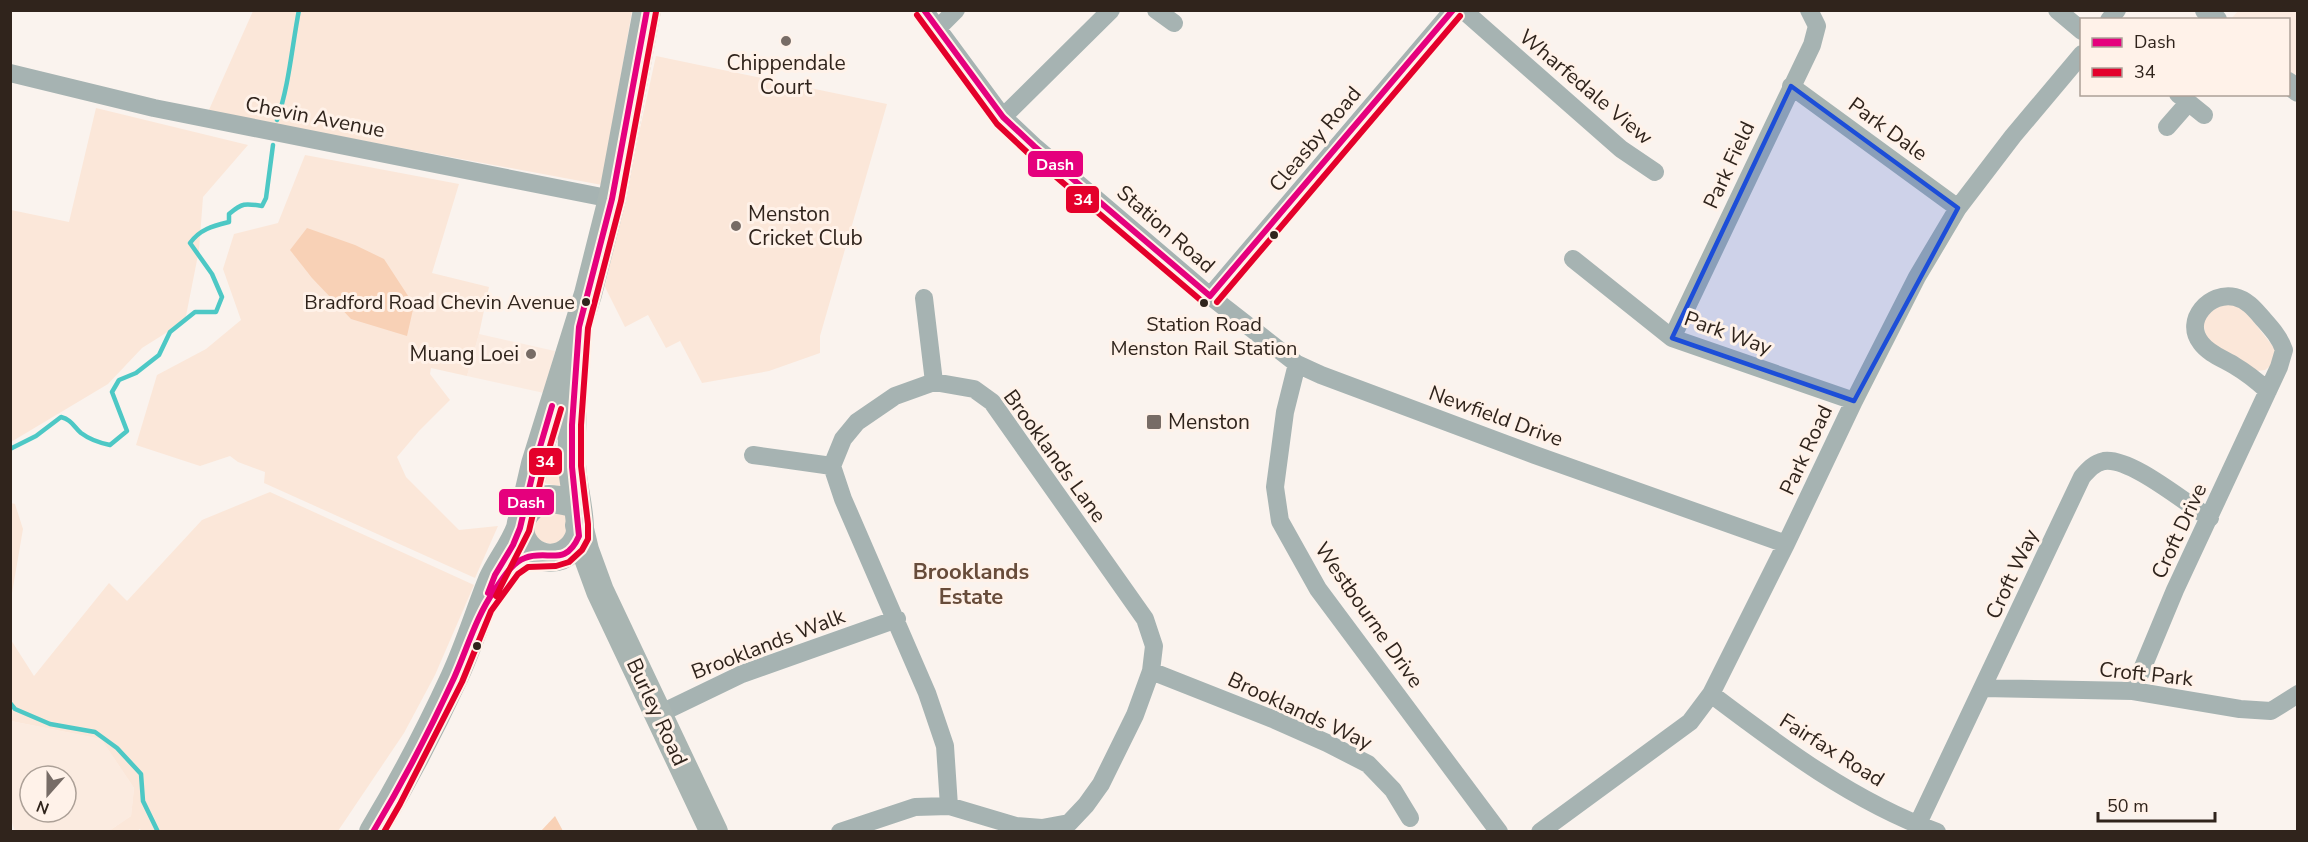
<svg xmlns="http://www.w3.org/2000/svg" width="2308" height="842" viewBox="0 0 2308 842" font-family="'Nunito Sans',sans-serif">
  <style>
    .built { fill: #fbebe0; fill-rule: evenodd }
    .green { fill: #fbe7d9 }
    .forest { fill: #f8d1b6 }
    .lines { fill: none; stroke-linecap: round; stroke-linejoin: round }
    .stream { stroke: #4dc8c5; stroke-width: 4.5 }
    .minor { stroke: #a6b3b2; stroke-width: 18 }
    .tertiary { stroke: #a6b3b2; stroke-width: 22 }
    .primary { stroke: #a9b5b2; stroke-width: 28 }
    .bus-1-casing { stroke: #fff2e9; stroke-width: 10 }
    .bus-2-casing { stroke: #fff2e9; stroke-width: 10 }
    .bus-1 { stroke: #e5007d; stroke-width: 6 }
    .bus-2 { stroke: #e4002b; stroke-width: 6 }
    .marked { fill: #1d4ed8; fill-opacity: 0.2; stroke: #1d4ed8; stroke-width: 4.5; stroke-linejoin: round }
    .poi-dot { fill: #776c66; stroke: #fff2e9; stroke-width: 2 }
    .bus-dot { fill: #30241c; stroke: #fff2e9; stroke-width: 2 }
    .labels { text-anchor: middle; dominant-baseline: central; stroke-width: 6; stroke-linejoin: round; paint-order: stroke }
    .bus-label { font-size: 20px; fill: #30241c; stroke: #fff2e9; text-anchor: end }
    .poi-label { font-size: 21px; fill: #30241c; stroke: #fff2e9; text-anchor: start }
    .street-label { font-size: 21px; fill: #30241c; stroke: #fff2e9 }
    .neighbourhood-label { font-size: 22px; font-weight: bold; fill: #684c3a; stroke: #fff2e9 }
    .line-badge { stroke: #fff2e9; stroke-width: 2 }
    .badge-label { font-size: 16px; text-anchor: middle; font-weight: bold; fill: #fff }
  </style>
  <rect width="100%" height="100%" fill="#faf3ee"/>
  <path class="built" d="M2238 11H2297V79L2289 71 2288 20H2230Z
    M479 334 555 351 544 393 467 376Z
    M11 721 101 739 134 788 131 816 109 831H15L11 820ZM30 776H66V812H30Z"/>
  <path class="green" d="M253 11H632L602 185 208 112Z
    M656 56 887 104 820 336V353L769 371 702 383 680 341 666 348 648 315 625 327 605 287Z
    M96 108 248 145 203 197 199 250 185 321 142 348 108 384 11 442V210L69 222Z
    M305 155 459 184 432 273 489 287 479 334 467 376 431 368 430 374 450 400 419 431 397 457 406 477 459 530 498 526 475 578 264 483 265 472 238 462 230 456 200 466 136 445 157 375 206 349 241 320 223 269 234 234 278 223Z
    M2231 304 2242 307 2275 349 2273 364 2265 370 2257 371 2207 342 2203 322C2210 310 2217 306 2231 304Z
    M547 470H560L564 487 543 483Z
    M270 492 474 585 435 675 404 733 338 831 142 832 140 829 137 831H109L131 816 134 788 101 739 11 721V640L34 676 109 583 127 601 202 520Z
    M11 503 15 504 23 529 11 599Z
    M554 506 568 518 565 538 554 545 534 539 531 518Z"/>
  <path class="forest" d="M307 228 355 245 384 259 414 305 407 336 351 319 312 278 290 250Z
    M555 816 563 831H541Z"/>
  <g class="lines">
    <path class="stream" d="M277 120C289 86 292 46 299 10
      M10 449 36 436 61 417C72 420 73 426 81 433 89 439 100 443 110 445L127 431 112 392 119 380 136 373 159 355 170 332 195 312H216L222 297 212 274 190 243C200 229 213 226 229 222V214C242 203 245 203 262 206L266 198 273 145
      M10 703 15 709 50 724 95 732 117 748 141 774 143 801 158 832"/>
    <path class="minor" d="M924 10 1003 117 1034 146 1210 296 1297 364 1321 375 1535 455 1786 544
      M1156 10 1174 23
      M1463 10 1621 149 1655 172
      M2057 10 2082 31
      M2109 20 2117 10
      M937 29 956 10
      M10 73 154 108 612 199
      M1791 86 1958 208
      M2178 94 2204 115
      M1003 117 1111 10
      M2167 127 2188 103
      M1573 259 1672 338 1854 401
      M1210 296 1453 10
      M924 298 934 382
      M1672 338 1812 45 1817 26 1809 10
      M1297 364 1285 412 1275 487 1280 521 1318 589 1499 832
      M753 455 832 466
      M1151 671 1275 720 1327 743 1368 764 1393 790 1410 818
      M1983 688 2133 691 2240 709 2271 711 2298 694
      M2133 691 2175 590 2279 367 2284 350C2280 338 2272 329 2264 320 2256 311 2248 300 2235 297 2210 291 2183 320 2201 343 2209 354 2224 359 2235 366 2247 373 2258 382 2268 391
      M1711 694C1781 747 1854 802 1937 832
      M657 715 742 674 897 619
      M840 832 915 807 949 806 1016 826 1042 828 1069 823 1086 805 1101 784 1135 715 1151 671 1154 646 1145 619 992 402 974 389 934 382 895 396 857 422 843 439 832 466 843 499 927 693 945 746 949 806
      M1540 832 1690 722 1711 694 1786 544 1854 401 1917 277 1958 208 2013 136 2082 54
      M1914 832 2082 477C2088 470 2094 463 2104 461 2131 457 2186 504 2210 518"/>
    <path class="tertiary" d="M2206 10 2216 20
      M2288 83 2298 91"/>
    <path class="primary" d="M575 368C573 400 571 433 572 465 573 486 580 508 580 529 580 536 576 544 571 549 544 575 502 537 529 509 534 503 542 499 549 499 558 499 568 502 576 504
      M522 520 535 464 588 294 612 199 647 10
      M579 525 585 550 600 591 714 832
      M373 832C403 782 430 730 454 678 469 646 479 612 492 580 500 562 513 547 520 528"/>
    <g class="bus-1-casing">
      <path id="bus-1" d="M924 10 1003 117 1034 146 1210 296
        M1210 296 1453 10
        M488 593 495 575 513 545 520 528 535 464 552 406
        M373 832C403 782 430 730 454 678 467 649 476 617 494 591 502 580 511 563 525 558 548 549 565 568 579 536L572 467V425L579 327 612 199 647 10"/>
    </g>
    <g class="bus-2-casing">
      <path id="bus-2" d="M917 15 997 124 1028 153 1204 303
        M1217 302 1460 16
        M496 596 529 531 544 466 561 409
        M384 832 400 804 462 682 491 611 518 574 528 567 556 566 569 562 582 550 588 539V524L581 466V425L588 328 621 201 656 12"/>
    </g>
    <use href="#bus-1" class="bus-1"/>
    <use href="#bus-2" class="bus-2"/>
  </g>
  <path class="marked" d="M1791 86 1958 208 1854 401 1672 338Z"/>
  <g class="poi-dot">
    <circle cx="786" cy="41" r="6"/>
    <circle cx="736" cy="226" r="6"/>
    <circle cx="531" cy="354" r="6"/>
    <rect x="1146" y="414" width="16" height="16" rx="3"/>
  </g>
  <g class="bus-dot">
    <circle cx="1274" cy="235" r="5"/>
    <circle cx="586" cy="302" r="5"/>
    <circle cx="1204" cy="303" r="5"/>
    <circle cx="477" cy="646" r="5"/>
  </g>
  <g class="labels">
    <g class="bus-label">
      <text x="575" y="302">Bradford Road Chevin Avenue</text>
      <text x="1204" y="324" text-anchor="middle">Station Road<tspan x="1204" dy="24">Menston Rail Station</tspan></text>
    </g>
    <g class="poi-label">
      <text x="786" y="63" text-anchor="middle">Chippendale<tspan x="786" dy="24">Court</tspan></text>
      <text x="748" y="214">Menston<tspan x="748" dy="24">Cricket Club</tspan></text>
      <text x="519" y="354" text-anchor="end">Muang Loei</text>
      <text x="1168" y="422">Menston</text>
    </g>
    <g class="street-label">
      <text transform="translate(1586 87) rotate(40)">Wharfedale View</text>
      <text transform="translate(315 117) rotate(11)">Chevin Avenue</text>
      <text transform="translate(1888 129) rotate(36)">Park Dale</text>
      <text transform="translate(1315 139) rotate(-50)">Cleasby Road</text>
      <text transform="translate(1729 165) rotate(-65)">Park Field</text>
      <text transform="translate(1166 229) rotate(41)">Station Road</text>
      <text transform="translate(1728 333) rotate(20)">Park Way</text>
      <text transform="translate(1496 416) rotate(20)">Newfield Drive</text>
      <text transform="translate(1806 450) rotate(-65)">Park Road</text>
      <text transform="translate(1055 456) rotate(54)">Brooklands Lane</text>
      <text transform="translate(2179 531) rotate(-65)">Croft Drive</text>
      <text transform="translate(2012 574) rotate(-65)">Croft Way</text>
      <text transform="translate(1369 615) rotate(55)">Westbourne Drive</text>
      <text transform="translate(768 644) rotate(-21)">Brooklands Walk</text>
      <text transform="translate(2146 674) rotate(6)">Croft Park</text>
      <text transform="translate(1300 711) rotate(25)">Brooklands Way</text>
      <text transform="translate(657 712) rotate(65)">Burley Road</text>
      <text transform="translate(1832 750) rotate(32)">Fairfax Road</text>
    </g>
    <g class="neighbourhood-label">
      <text x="971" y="572">Brooklands<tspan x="971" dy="25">Estate</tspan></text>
    </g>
  </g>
  <g class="line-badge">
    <rect x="1027" y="150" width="57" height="28" rx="6" fill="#e5007d"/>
    <rect x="1065" y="185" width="35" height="29" rx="6" fill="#e4002b"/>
    <rect x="528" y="447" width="35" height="29" rx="6" fill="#e4002b"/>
    <rect x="498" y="488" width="57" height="28" rx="6" fill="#e5007d"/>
  </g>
  <g class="badge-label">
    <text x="1055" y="170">Dash</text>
    <text x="1083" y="205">34</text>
    <text x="545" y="467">34</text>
    <text x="526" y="508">Dash</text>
  </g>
  <rect width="2308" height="842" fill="none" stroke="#30241c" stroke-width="24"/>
  <rect x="2080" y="18" width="210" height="78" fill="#fff2e9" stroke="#aca097" stroke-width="1.5"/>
  <rect x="2092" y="38" width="30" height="9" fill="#e5007d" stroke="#aca097" stroke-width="1.5"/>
  <text x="2134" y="48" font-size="18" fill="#30241c">Dash</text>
  <rect x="2092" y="68" width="30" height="9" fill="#e4002b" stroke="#aca097" stroke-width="1.5"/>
  <text x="2134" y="78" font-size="18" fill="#30241c">34</text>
  <g transform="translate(48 794) rotate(201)"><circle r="28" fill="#fff2e9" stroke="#aca097" stroke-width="1.5"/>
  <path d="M0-4.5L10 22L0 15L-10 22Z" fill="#776c66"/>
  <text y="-9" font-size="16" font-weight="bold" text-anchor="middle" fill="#30241c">N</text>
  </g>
  <path d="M2098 812v9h117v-9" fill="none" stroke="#30241c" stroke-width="3"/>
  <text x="2107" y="812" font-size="18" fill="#30241c" stroke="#fff2e9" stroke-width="4.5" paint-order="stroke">50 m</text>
</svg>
